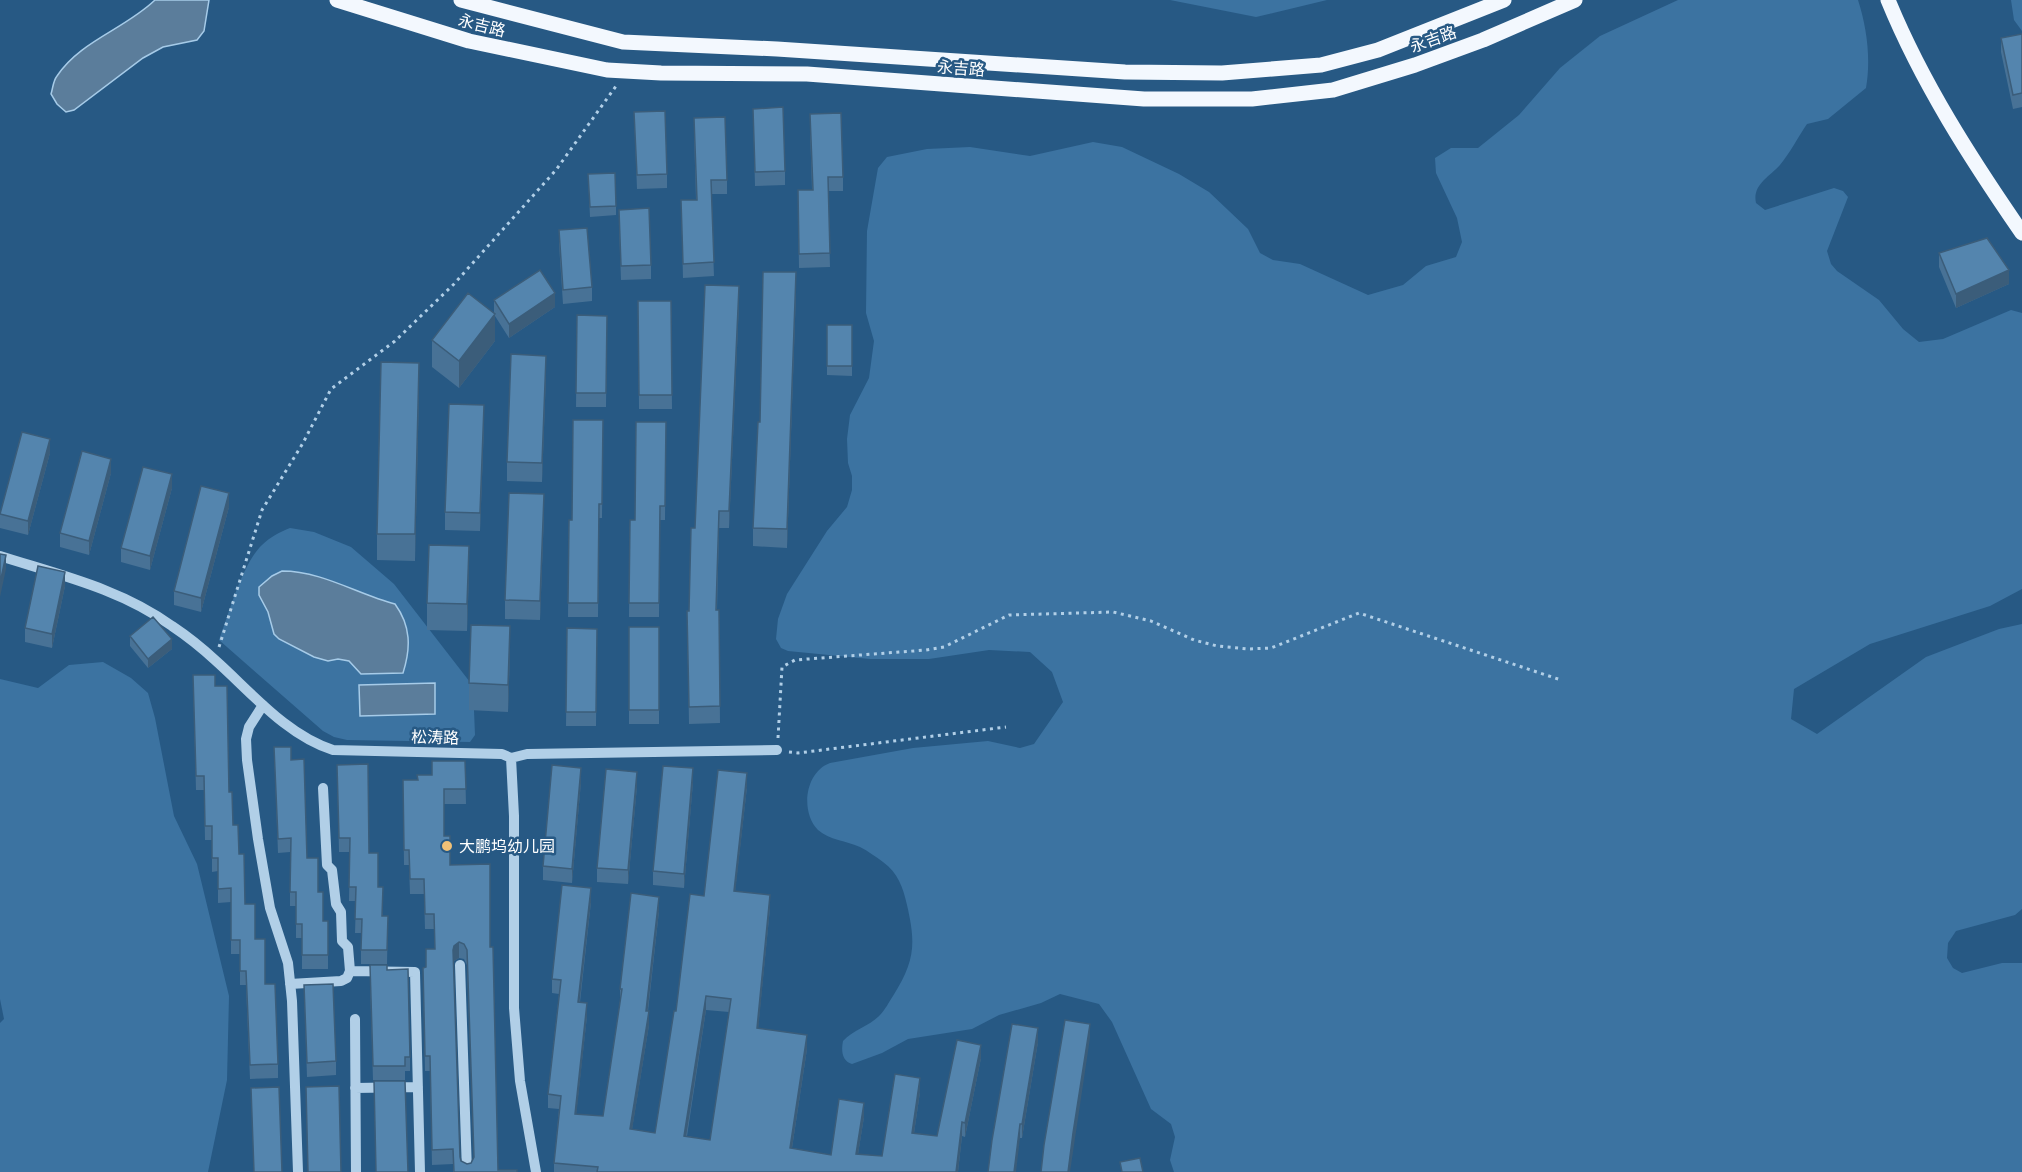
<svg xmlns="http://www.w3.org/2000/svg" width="2022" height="1172" viewBox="0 0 2022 1172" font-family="'PT Sans Narrow','Noto Sans SC',sans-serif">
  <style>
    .green { fill: #3c73a1 }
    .water { fill: #5b7d9b; stroke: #a6cbe8; stroke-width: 1.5 }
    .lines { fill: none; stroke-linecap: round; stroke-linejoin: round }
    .path { stroke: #b1cfe7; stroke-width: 3; stroke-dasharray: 3 4.5; stroke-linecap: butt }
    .minor { stroke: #b1cfe7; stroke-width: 10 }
    .major { stroke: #f3f8fe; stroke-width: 15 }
    .wall { fill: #487296; fill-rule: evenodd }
    .shaded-wall { fill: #3b5d7a }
    .building { fill: #5485ae; stroke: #3b5d7a; stroke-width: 1.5; fill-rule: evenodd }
    .poi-dot { fill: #f0c177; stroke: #275984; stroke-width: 2 }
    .labels { text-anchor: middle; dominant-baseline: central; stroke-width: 5; stroke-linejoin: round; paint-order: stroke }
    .street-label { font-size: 16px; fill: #fff; stroke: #275984 }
    .poi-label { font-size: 16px; fill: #fff; stroke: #275984; text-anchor: start }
  </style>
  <rect width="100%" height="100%" fill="#275984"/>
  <path class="green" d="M1170 0H1327L1256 17Z
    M1678 0H1858C1867 28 1871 59 1866 88L1828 119 1807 124C1798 137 1790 153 1780 165 1769 177 1752 185 1756 203L1765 210 1834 188 1843 191 1848 197 1827 251 1831 264 1837 271 1879 300 1903 329 1919 342 1943 339 2011 310 2022 313V589L1990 606 1870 644 1794 689 1791 719 1817 734 1926 657 1999 629 2022 624V909L2015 915 1956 931 1948 943 1947 958 1953 968 1962 973 2002 963H2022V1172H1174L1170 1160 1175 1137 1171 1124 1151 1109 1112 1022 1099 1004 1060 994 1041 1003 999 1015 972 1029 908 1039 882 1053 852 1064C842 1061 841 1051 843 1041 853 1030 870 1026 880 1015 885 1010 889 1002 893 996 915 961 916 944 907 905 903 887 898 873 883 862 876 857 868 851 860 847 847 841 829 840 818 830 800 812 805 772 830 763L913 748 988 741 1020 748 1034 744 1063 702 1052 672 1030 652 989 650 929 659H870L788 651 781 648 776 639 778 619 787 594 827 531 847 507 852 490V476L848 463 847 439 850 415 869 378 874 341 866 313 867 231 878 168 887 157 927 149 970 147 1030 156 1093 142 1122 147 1179 174 1209 192 1248 229 1260 253 1273 260 1300 264 1368 295 1403 285 1426 266 1456 257 1462 242 1457 218 1436 173 1435 158 1451 148H1478L1519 115 1560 68 1600 36Z
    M2011 0H2022V31L2014 20Z
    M290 528 314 532 351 547 394 584 473 686 475 735 470 742 347 740 334 737 323 731 219 640C229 614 242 564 262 545 270 537 280 532 290 528Z
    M103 662 131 678 148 693 155 718 174 816 197 864 229 996 227 1080 208 1172H0V1023L4 1019 0 999V679L38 688 69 665Z"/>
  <path class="water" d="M155 0H209L204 31 197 40 163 47 143 58 74 110 66 112 57 104 51 94C53 88 53 81 57 76 80 41 125 29 155 0Z
    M282 571C322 571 357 594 395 604 411 626 411 648 403 673L361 674 349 661 338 659 328 661 314 657 279 639 274 634 268 612 259 595V587L272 576Z
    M435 683V714L360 716 359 685Z"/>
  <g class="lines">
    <path class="path" d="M219 647 262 510 303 443 331 389 395 341 454 284 556 170 616 86
      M778 738 782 667 795 660 926 650 944 647 1009 615 1113 612 1151 621 1194 640 1217 646 1248 649 1271 648 1359 613 1561 680
      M789 752 798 753 1006 727"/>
    <path class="minor" d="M0 556C60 575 121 589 172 626 187 636 202 648 215 660 251 692 286 735 333 750L502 754 511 758
      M263 705 249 727 246 739 247 760 258 839 270 908 288 963 292 1001 298 1172
      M511 758 514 816V1008L520 1081 536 1172
      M511 758 527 754 777 750
      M460 965 467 1172
      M350 971 415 972 420 1172
      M290 984 341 981 347 978 350 971 348 947 342 941 341 912 336 904 332 870 327 865 323 788
      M355 1019 356 1172
      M355 1088 418 1087"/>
    <path class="major" d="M337 0 469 41 607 70 661 73 807 74 1144 99H1252L1333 90 1415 65 1483 40 1575 0
      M461 0 623 42 777 49 1125 72 1222 73 1321 65 1378 50 1504 0
      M1888 0C1922 83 1971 159 2022 233"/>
  </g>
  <path class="wall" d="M2022 34V107L2013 109 2001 52V38Z
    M753 109 785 171V185L755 186Z
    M634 112 667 174V188L637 189Z
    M810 128 843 177V191H828L830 267 799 268 798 204 812 190Z
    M694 132 727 180V194H711L714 276 683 278 681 200H696Z
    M588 174 616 206V215L590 217Z
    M619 224 651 265V279L621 280Z
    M559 230 592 287V301L563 304 559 244Z
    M1939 253 2009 284 1956 308 1939 267Z
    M796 291 787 548 753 546V528L760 422Z
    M494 300 555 307 509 338 495 316V341L459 388 432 367V340L494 313Z
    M638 301H671L672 409H639Z
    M739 303 729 528H719L717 610H719L720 723 689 724 687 611H689L695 528Z
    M577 315 607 316 606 407H576Z
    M827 325H852V376L827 375Z
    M546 374 542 482 507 481V462Z
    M419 390 415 561 377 560V534Z
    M603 420 602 518H599L598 617H568L569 520H572Z
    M666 422 665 520H660L659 617H629L630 520H635Z
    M484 424 480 531 445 530V512Z
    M50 453 28 535 0 528V513Z
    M111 473 89 555 60 547V533Z
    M172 488 150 570 121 562V548Z
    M229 507 201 612 174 605V591Z
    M544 512 540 620 505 619V600Z
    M469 573 467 631 427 630V603Z
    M65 586 52 648 25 642V628Z
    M629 627H659V724H629Z
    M567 628 597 629 596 726H566Z
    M130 636 172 649 148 668 130 646Z
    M510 653 508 712 469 710V683Z
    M193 675 215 686 233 825 239 854 245 904 255 939 265 984 278 1064V1078L250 1079 246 985H240V954H231V902L218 903V871L212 872V840H205L204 790H196Z
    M274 747 291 760 307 858 318 892 323 921H328V969H302V938H296V906H290V852L278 853Z
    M432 761H465L466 804H444V836H450V865L490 864V947H493L498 1170H517V1172H453V1164L432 1165 430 1071H425L423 968 426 967V949H435L434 929H425L424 894H410L409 865H404L403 780H417V775H432ZM459 958 464 959 467 965 474 1158 471 1163 467 1164 461 1161 460 1157 453 964 454 961Z
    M337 765 369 853 378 887 383 916H388L387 964H361V933H355L356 901H349L350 852H339Z
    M581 782 572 883 543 880V866Z
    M693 782 684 888 653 885V871Z
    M637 786 628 884 597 882V868Z
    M747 787 735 891 770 908 758 1028 807 1049 792 1148 831 1155 864 1117 858 1154 882 1156 920 1092 914 1133 937 1136 981 1058 965 1137 962 1136 958 1172H554V1163L559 1109 548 1108V1094L559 994 552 993V979L591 902 580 1002 587 1016 576 1114 603 1116 620 1001V989L659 911 648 1011 649 1025 632 1129 655 1133 676 1011 704 896ZM706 1010 729 1012 710 1140 687 1136Z
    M387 970 410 1057V1071H405V1080H373L370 979Z
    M304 985 336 1061V1075L307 1077Z
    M1038 1042 1022 1138H1020L988 1172Z"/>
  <path class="shaded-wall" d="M2009 270V284L1956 308V294Z
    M796 272V291L787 548V529Z
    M739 286V303L729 528V511Z
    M555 293V307L509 338V324Z
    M495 314V341L459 388V361Z
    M546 356V374L542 482V463Z
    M419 363V390L415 561V534Z
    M484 405V424L480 531V513Z
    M50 439V453L28 535V521Z
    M111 459V473L89 555V541Z
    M172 474V488L150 570V556Z
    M229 493V507L201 612V598Z
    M544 494V512L540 620V601Z
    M469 546V573L467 631V604Z
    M6 555V569L0 597V583Z
    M65 572V586L52 648V634Z
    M510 626V653L508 712V685Z
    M172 639V649L148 668V659Z
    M581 768V782L572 883V869Z
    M693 768V782L684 888V874Z
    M637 772V786L628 884V870Z
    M747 773V787L734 904V891Z
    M591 888V902L578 1015V1002Z
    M770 895V908L757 1042V1028Z
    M659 897V911L646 1025V1011Z
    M459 942V958L454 961 453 965V950L454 946Z
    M706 996V1010L684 1150V1136Z
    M587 1003V1016L575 1128V1114Z
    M649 1011V1025L630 1143V1129Z
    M1090 1024V1038L1070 1172H1068L1073 1133Z
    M1038 1028V1042L1022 1138V1124Z
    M807 1035V1049L790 1161V1148Z
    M981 1045V1058L965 1137V1123Z
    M920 1078V1092L912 1147V1133Z
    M864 1103V1117L856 1167V1154Z
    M962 1122V1136L958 1172H956Z
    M1020 1124V1138L1016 1172H1014Z"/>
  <path class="building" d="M2022 34V93L2013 95 2001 38Z
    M783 107 785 171 755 172 753 109Z
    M665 111 667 174 637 175 634 112Z
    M841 113 843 177H828L830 253 799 254 798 190H813L810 114Z
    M725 117 727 180H711L714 262 683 264 681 200H697L694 118Z
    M615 173 616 206 590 207 588 174Z
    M649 208 651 265 621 266 619 210Z
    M587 228 592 287 563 290 559 230Z
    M1987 238 2009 270 1956 294 1939 253Z
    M540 270 555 293 509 324 494 300Z
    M763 272H796L787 529 753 528 758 422H760Z
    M705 285 739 286 729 511H719L716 610H719L720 706 689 707 687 611H689L691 528H695Z
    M468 293 495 314 459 361 432 340Z
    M638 301H671L672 395H639Z
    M577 315 607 316 606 393H576Z
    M827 325H852V366H827Z
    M511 354 546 356 542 463 507 462Z
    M381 362 419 363 415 534H377Z
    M449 404 484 405 480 513 445 512Z
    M573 420H603L602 504H599L598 603H568L569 520H572Z
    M636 422H666L665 506H660L659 603H629L630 520H635Z
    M22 432 50 439 28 521 0 514Z
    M82 451 111 459 89 541 60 533Z
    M143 467 172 474 150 556 121 548Z
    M201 486 229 493 201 598 174 591Z
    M509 493 544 494 540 601 505 600Z
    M429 545 469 546 467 604 427 603Z
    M0 554 6 555 0 583Z
    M38 566 65 572 52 634 25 628Z
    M153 617 172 639 148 659 130 636Z
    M471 625 510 626 508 685 469 683Z
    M629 627H659V710H629Z
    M567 628 597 629 596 712H566Z
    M193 675H215V686H227L229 792H232L233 825H238L239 854H244L245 904H255V939H265V984H275L278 1064 250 1065 246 971H240V940H231V888L218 889V858H212V826H205L204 776H196Z
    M274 747H291V760L304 759 307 858H318V892H323V921H328V955H302V924H296V892H290L291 838 278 839Z
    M432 761H465L466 789H444V836H450V865L490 864V947H493L498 1170H517V1172H454L453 1149 432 1150 430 1056H425L423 968 426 967V949H435L434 914H425L424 879H410L409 850H404L403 780H418L417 775H432ZM459 942 464 944 467 950 474 1157 471 1163 467 1164 461 1161 460 1157 453 950 454 946Z
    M368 764 369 853H378V887H383L382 916H388L387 950H361L362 919H355L356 887H349L350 838H339L337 765Z
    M552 765 581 768 572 869 543 866Z
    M663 766 693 768 684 874 653 871Z
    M606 769 637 772 628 870 597 868Z
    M718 770 747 773 734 891 770 895 757 1028 807 1035 790 1148 831 1155 839 1099 864 1103 856 1154 882 1156 895 1074 920 1078 912 1133 937 1136 957 1040 981 1045 965 1123 962 1122 956 1172H597L598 1167 554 1163 561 1096 548 1094 561 980 552 979 562 885 591 888 578 1002 587 1003 575 1114 603 1116 622 989H620L631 893 659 897 646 1011H649L630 1129 655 1133 674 1011H676L690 894 704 896ZM706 996 731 999 710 1140 684 1136Z
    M370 965H387V970L408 969 410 1057H405V1066H373Z
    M333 984 336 1061 307 1063 304 985Z
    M1065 1020 1090 1024 1073 1133 1068 1172H1041L1044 1145Z
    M1012 1024 1038 1028 1022 1124H1020L1014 1172H988L992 1140Z
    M374 1081H405L408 1172H376Z
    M339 1086 341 1172H308L306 1087Z
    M279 1087 282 1172H254L251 1088Z
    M1140 1158 1143 1172H1122L1120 1162Z"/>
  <circle class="poi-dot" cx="447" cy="846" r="6"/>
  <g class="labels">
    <g class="street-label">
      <text transform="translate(482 25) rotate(14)">永吉路</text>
      <text transform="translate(1433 39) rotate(-20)">永吉路</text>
      <text transform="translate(961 68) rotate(4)">永吉路</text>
      <text transform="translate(435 737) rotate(1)">松涛路</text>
    </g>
    <g class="poi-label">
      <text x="459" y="846">大鹏坞幼儿园</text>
    </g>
  </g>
</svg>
